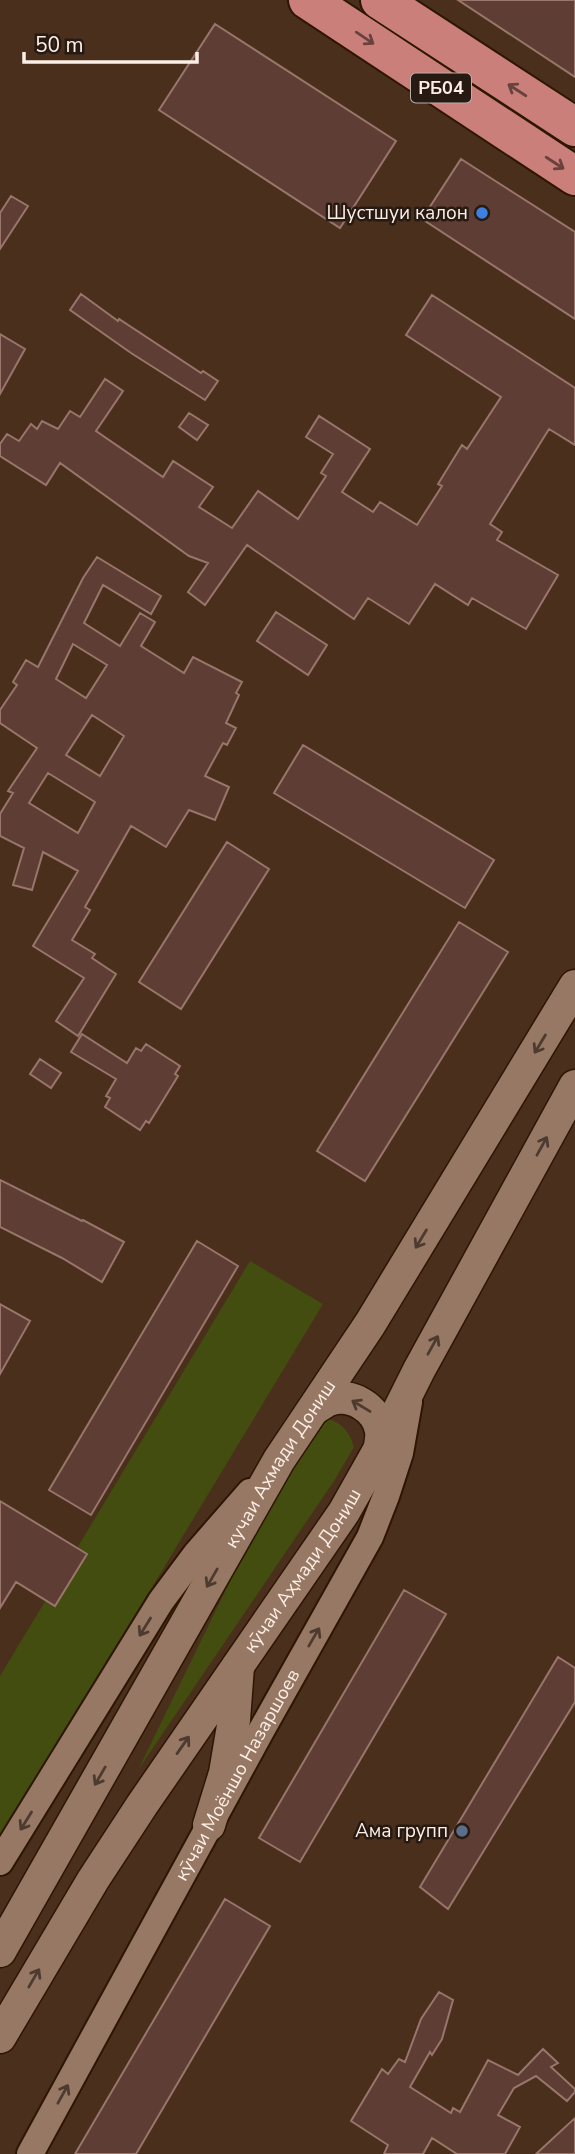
<svg xmlns="http://www.w3.org/2000/svg" width="575" height="2154" viewBox="0 0 575 2154" font-family="'Nunito Sans',sans-serif">
  <style>
    .green { fill: #424d0f }
    .building { fill: #5e3d34; stroke: #99756b; stroke-width: 2; fill-rule: evenodd }
    .lines { fill: none; stroke-linecap: round; stroke-linejoin: round }
    .minor-casing { stroke: #2e1604; stroke-width: 30 }
    .tertiary-casing { stroke: #2e1604; stroke-width: 35 }
    .trunk-casing { stroke: #2e1604; stroke-width: 42 }
    .minor { stroke: #977864; stroke-width: 26 }
    .tertiary { stroke: #977864; stroke-width: 32 }
    .trunk { stroke: #ca7f7a; stroke-width: 38 }
    .oneway { stroke: #68423c }
    .oneway2 { stroke: #4e3b2f }
    .shop-dot { fill: #3f7fe0; stroke: #261a12; stroke-width: 2.5 }
    .service-dot { fill: #5c6f8a; stroke: #261a12; stroke-width: 2.5 }
    .labels { text-anchor: middle; dominant-baseline: central; stroke-width: 5; stroke-linejoin: round; paint-order: stroke }
    .shield { fill: #261a12; stroke: #bcafa6; stroke-width: 2 }
    .shield-label { font-size: 18px; font-weight: bold; fill: #fdefe6 }
    .poi-label { font-size: 19px; fill: #fdefe6; stroke: #261a12; text-anchor: end }
    .street-label { font-size: 19px; fill: #fdefe6; stroke: #261a12 }
  </style>
  <rect width="100%" height="100%" fill="#492f1c"/>
  <path class="green" d="M250 1261 323 1304 0 1839V1676Z
    M320 1417C339 1420 349 1429 354 1447L334 1481 138 1770 291 1456Z"/>
  <path class="building" d="M458 0H575V77Z
    M215 24 396 141 340 228 159 110Z
    M461 159 575 232V319L422 219Z
    M11 196 28 206 0 249V213Z
    M81 294 118 321 119 319 201 373 203 371 218 381 205 400 131 353 70 310Z
    M432 295 575 388V445L549 429 490 524 502 532 497 540 558 575 526 629 472 598 468 605 435 584 409 624 368 598 354 619 247 545 205 605 188 592 208 563 189 556 60 463 46 485 0 456V444L7 434 19 441 31 424 37 429 42 421 58 429 70 411 80 417 105 379 123 391 96 431 163 477 173 461 213 487 199 507 232 528 258 491 298 519 326 476 321 473 333 454 306 437 319 416 370 449 342 492 373 512 380 502 417 525 442 486 438 484 462 445 467 449 501 397 406 335Z
    M0 334 25 349 0 394Z
    M189 413 208 425 197 440 179 427Z
    M97 557 161 596 151 614 103 585 84 623 120 646 140 613 155 622 141 646 184 673 193 657 242 682 236 693 239 695 226 723 236 728 227 745 223 743 205 776 229 787 215 820 189 810 166 847 131 826 85 907 90 910 72 940 95 954 92 958 116 974 78 1036 56 1021 84 978 33 946 78 871 43 852 32 890 13 885 24 848 0 836V814L13 793 8 791 37 748 0 723V710L17 685 13 682 26 660 38 667 83 578ZM73 644 107 665 86 698 56 679ZM92 715 124 736 100 776 66 755ZM48 773 95 802 78 833 29 803Z
    M276 612 327 645 308 675 257 641Z
    M303 745 494 860 465 908 274 793Z
    M227 842 269 869 181 1009 139 982Z
    M459 922 508 952 365 1181 317 1151Z
    M82 1034 127 1063 136 1048 141 1051 146 1044 180 1066 175 1074 178 1076 149 1123 146 1121 140 1130 105 1107 110 1098 106 1096 116 1079 71 1052Z
    M40 1059 61 1073 51 1088 30 1074Z
    M0 1180 82 1221 83 1220 124 1242 102 1282 62 1258 0 1227Z
    M197 1241 238 1266 91 1515 49 1490Z
    M0 1304 30 1321 0 1374Z
    M0 1501 87 1554 55 1606 16 1582 0 1608Z
    M404 1590 446 1614 300 1862 259 1838Z
    M558 1657 575 1668V1702L448 1909 420 1887Z
    M225 1899 270 1926 136 2154H75Z
    M439 1992 453 2000 442 2039 432 2055 430 2052 410 2087 451 2113 453 2108 460 2112 488 2060 518 2075 543 2049 558 2063 551 2067 575 2089V2092L567 2101 536 2076 514 2088 498 2115 520 2127 505 2154H457L432 2138 423 2154H384L388 2145 351 2121 382 2069 388 2074 399 2059 405 2062 421 2019Z
    M575 2118V2154H536Z"/>
  <g class="lines">
    <g class="minor-casing">
      <g id="minor">
        <path d="M0 1862 161 1601 196 1554 250 1492"/>
        <path id="s1" d="M30 2154 261 1731 370 1537 386 1496 400 1453 409 1402"/>
      </g>
    </g>
    <g class="tertiary-casing">
      <g id="tertiary">
        <path d="M314 1409C319 1406 324 1402 329 1400 351 1392 377 1408 381 1431 382 1436 380 1443 380 1448"/>
        <path d="M209 1825 225 1773 234 1720 238 1666"/>
        <path id="s2" d="M0 1951 279 1460 370 1324 575 986"/>
        <path id="s3" d="M0 2037 93 1880 142 1805 344 1512 380 1448 419 1370 575 1086"/>
      </g>
    </g>
    <g class="trunk-casing">
      <path id="trunk" d="M308 0 575 176
        M380 0 575 127"/>
    </g>
    <use href="#minor" class="minor"/>
    <use href="#tertiary" class="tertiary"/>
    <use href="#trunk" class="trunk"/>
  </g>
  <defs><path id="oneway-shaft" d="M-6 0H5M1.5-3L5.5 0L1.5 3" fill="none" stroke-width="1.6" stroke-linecap="round" stroke-linejoin="round" transform="scale(1.75)"/></defs>
  <g class="oneway">
    <use href="#oneway-shaft" transform="translate(365 38) rotate(34)"/>
    <use href="#oneway-shaft" transform="translate(517 90) rotate(-147)"/>
    <use href="#oneway-shaft" transform="translate(555 163) rotate(33)"/>
  </g>
  <g class="oneway2">
    <use href="#oneway-shaft" transform="translate(540 1044) rotate(121)"/>
    <use href="#oneway-shaft" transform="translate(542 1146) rotate(-61)"/>
    <use href="#oneway-shaft" transform="translate(421 1239) rotate(121)"/>
    <use href="#oneway-shaft" transform="translate(433 1345) rotate(-61)"/>
    <use href="#oneway-shaft" transform="translate(361 1406) rotate(-149)"/>
    <use href="#oneway-shaft" transform="translate(212 1578) rotate(120)"/>
    <use href="#oneway-shaft" transform="translate(145 1627) rotate(122)"/>
    <use href="#oneway-shaft" transform="translate(314 1637) rotate(-60)"/>
    <use href="#oneway-shaft" transform="translate(183 1745) rotate(-55)"/>
    <use href="#oneway-shaft" transform="translate(100 1776) rotate(120)"/>
    <use href="#oneway-shaft" transform="translate(26 1821) rotate(122)"/>
    <use href="#oneway-shaft" transform="translate(34 1978) rotate(-60)"/>
    <use href="#oneway-shaft" transform="translate(63 2094) rotate(-61)"/>
  </g>
  <circle class="shop-dot" cx="482" cy="213" r="7"/>
  <circle class="service-dot" cx="462" cy="1831" r="7"/>
  <g class="labels">
    <rect class="shield" x="411" y="73.5" width="60" height="29" rx="5"/>
    <g class="shield-label">
      <text x="441" y="88">РБ04</text>
    </g>
    <g class="poi-label">
      <text x="468" y="213">Шустшуи калон</text>
      <text x="448" y="1831">Ама групп</text>
    </g>
    <g class="street-label">
      <text stroke="none"><textPath href="#s2" startOffset="562">кучаи Ахмади Дониш</textPath></text>
      <text stroke="none"><textPath href="#s3" startOffset="556">кӯчаи Аҳмади Дониш</textPath></text>
      <text stroke="none"><textPath href="#s1" startOffset="432">кӯчаи Моёншо Назаршоев</textPath></text>
    </g>
  </g>
  <path d="M24 52v10h173v-10" fill="none" stroke="#fdefe6" stroke-width="3.5"/>
  <text x="35" y="52" font-size="21" fill="#fdefe6" stroke="#261a12" stroke-width="5" paint-order="stroke">50 m</text>
</svg>
